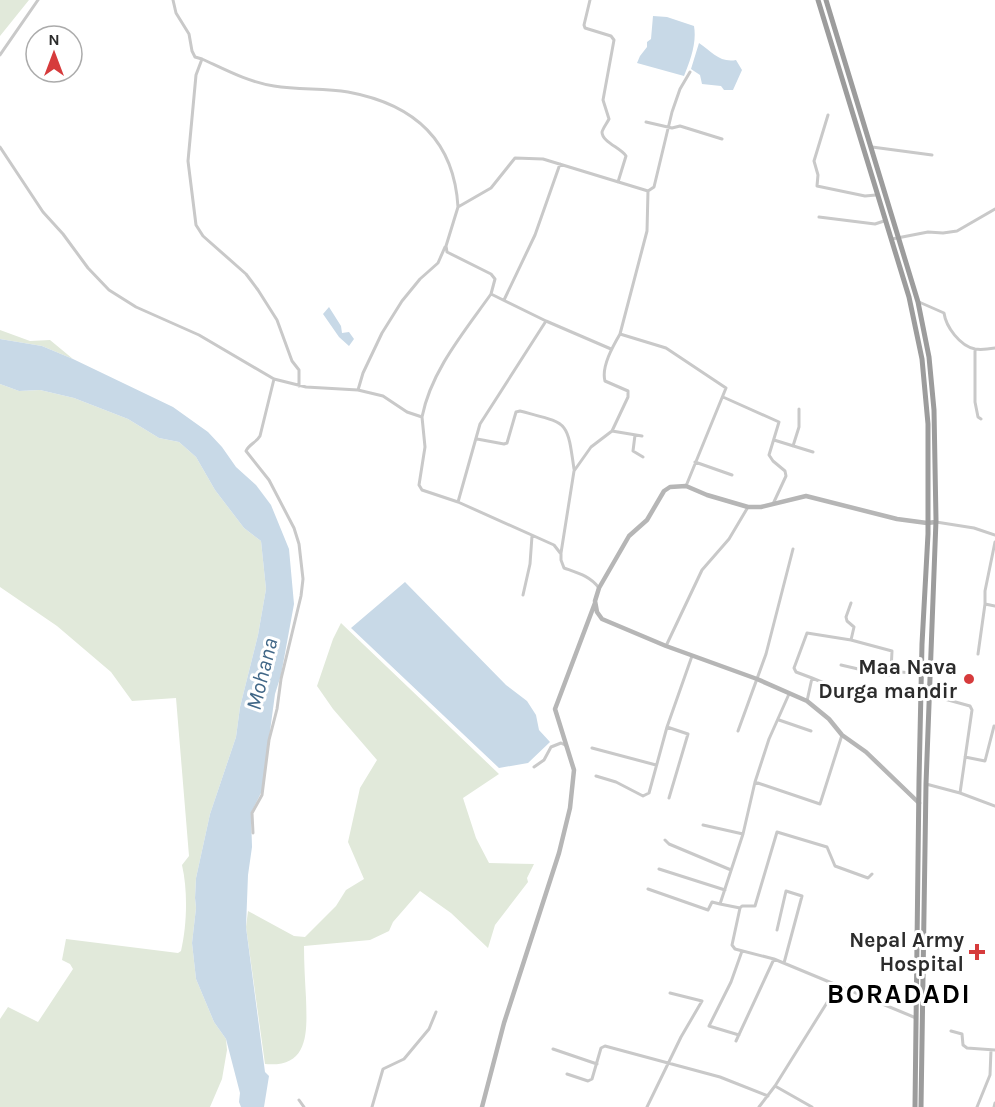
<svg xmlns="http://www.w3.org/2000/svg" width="995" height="1107" viewBox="0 0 995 1107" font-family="Karla,sans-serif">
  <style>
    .green { fill: #e1e9da }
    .water { fill: #c8d9e7 }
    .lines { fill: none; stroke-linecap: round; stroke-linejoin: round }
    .minor { stroke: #c9c9c9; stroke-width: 3 }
    .secondary { stroke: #b6b6b6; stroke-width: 4.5 }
    .trunk { stroke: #9c9c9c; stroke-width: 5 }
    .poi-dot { fill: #d63b3c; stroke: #fff; stroke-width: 2 }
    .labels { text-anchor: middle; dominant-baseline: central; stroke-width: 6; stroke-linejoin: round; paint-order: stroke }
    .poi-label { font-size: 21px; font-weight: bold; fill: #2c2c2c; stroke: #fff; text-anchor: end }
    .water-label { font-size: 22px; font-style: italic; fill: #416787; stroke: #fff }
    .district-label { font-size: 27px; font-weight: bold; letter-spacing: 1.5px; fill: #000; stroke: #fff }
  </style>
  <rect width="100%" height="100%" fill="#fff"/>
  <path class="green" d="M0 0H29L0 36Z
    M0 330 30 341 50 340 73 359 42 346 0 339Z
    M0 384 19 391 40 390 74 398 128 419 159 438 179 442 196 457 215 490 244 528 261 541 266 589 258 635 240 707 236 737 210 814 196 878 195 898 196 908 192 943 196 979 214 1022 226 1039 227 1050 222 1079 210 1107H0V1019L8 1007 38 1022 73 969 70 964 62 960 66 939 178 953 181 951C187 925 188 891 182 865L189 856 176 698 132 701 111 672 57 626 0 587Z
    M341 623 499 774 463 798 476 838 489 863 534 864 527 878 528 882 495 925 488 948 451 913 420 891 393 922 389 931 370 940 304 946C304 963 305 981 306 998 307 1031 310 1068 265 1064L246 927 248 911 294 936 305 937 336 906 346 890 364 879 348 842 360 788 377 760 333 709 317 686 333 639Z"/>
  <path class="water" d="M653 16 667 17 694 26C697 43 690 61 684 76L637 63 640 56 647 47V42L651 39Z
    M699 43C712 52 720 63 736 60L742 70 733 90H724L721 86 702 84 700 75 691 69Z
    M329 307 341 326 342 333 349 332 354 339 349 346 339 337 323 314Z
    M0 339 42 346 73 359 173 407 208 432 222 447 236 467 256 485 271 505 289 549 294 604 281 675 275 694 262 791 251 813 252 847 248 875 246 927 265 1072 269 1076 264 1107H241L239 1102 240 1093 226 1039 214 1022 196 979 192 943 196 908 195 898 196 878 210 814 236 737 240 707 258 635 266 589 261 541 244 528 215 490 196 457 179 442 159 438 128 419 74 398 40 390 19 391 0 384Z
    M405 582 506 685 527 701 536 715 539 730 550 742 528 763 499 768 351 628Z"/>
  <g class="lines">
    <path class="minor" d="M173 0 176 13 189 34 192 51 195 57 202 59
      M590 0 584 25 585 28 611 36 614 40 603 100 609 119C607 123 603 128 602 132 602 142 621 148 626 156L618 182
      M0 55 38 0
      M828 115 814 161 818 175 817 186 865 196 876 195
      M646 122 672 128 680 126 722 139
      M0 147 43 212 63 234 88 268 109 290 136 307 199 335 274 379 306 387 358 390 383 396 407 412 422 417 425 447 419 485 422 490 458 502 554 545 561 554V560L564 568C578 573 590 576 599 588
      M872 147 932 155
      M648 191 654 187 672 112 680 89 690 72
      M819 217 875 224 884 221
      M892 239 928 232 943 233 957 231 995 209
      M491 294 495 279 491 274 447 252 446 246 458 207 491 188 515 158 543 159 648 191 647 231 620 334
      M504 300 535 235 560 164
      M919 302 944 313C946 327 960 346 975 349 981 350 989 349 995 348
      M975 349V402L978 417 981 419
      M299 386V370L292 361 277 320 258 290 246 274 203 236 196 225 188 161 196 75 202 59C226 70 248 82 274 86 299 90 324 88 348 92 413 104 454 139 458 207
      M358 390 363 373 382 333 402 301 420 279 438 263 445 247
      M723 397 779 422 769 455 773 461 785 471 786 476 773 504
      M422 417C431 371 464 332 491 294L546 321 611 349
      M612 431 642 436
      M635 435 633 451 643 457
      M477 439 504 444 507 443 516 412 520 411C568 424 567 419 574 469
      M774 440 813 452
      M793 446 799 427V409
      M695 462 732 475
      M458 502 480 424 546 321
      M936 522 974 528 995 535
      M995 542 985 591V604L995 606
      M561 553 574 471 591 447 612 431 628 397V391L605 381C601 367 613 346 620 334L666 348 726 388 686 486
      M523 595 530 564 532 536
      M851 640 854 627 847 621 846 617 851 603
      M666 646 702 570 729 539 748 507
      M978 654 985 604
      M841 665 884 675H889L891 671 921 674
      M812 678 841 690
      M930 695 970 706 972 710 960 793
      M807 701 812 678 796 672 794 668 807 633 851 640 892 651 891 671
      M779 720 811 731
      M738 731 766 654 793 549
      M842 735 820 804 755 782 743 834 720 904 740 908 732 945 735 949 774 959 916 1018
      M592 748 656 765
      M965 757 985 761 994 726
      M534 767 544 760 551 747 561 743 565 745
      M596 776 616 782 643 796 649 793 667 727
      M755 782 769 739 789 694
      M926 784 960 793 995 806
      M669 798 688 734 667 727 692 656
      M703 825 743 834
      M253 833 252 813 262 795 269 740 277 709 281 679 301 596 303 579 299 544 294 528 269 480 246 451C249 444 256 443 260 436L274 379
      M665 840 669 844 731 870
      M659 869 725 890
      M648 889 708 910 712 902 720 904
      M740 908 742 906H755L777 832 827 847 835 866 868 878 872 874
      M777 930 786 891 802 896 784 963
      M951 1031 962 1034 963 1045 967 1048 995 1050
      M739 1035 709 1026 731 982 742 951
      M736 1041 774 959
      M553 1049 597 1064
      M567 1074 588 1081 592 1079 601 1048 605 1046 720 1077 768 1096
      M775 1086 812 1107
      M299 1100 304 1107
      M372 1107 383 1069 404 1059 429 1029 436 1012
      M647 1107 681 1037 702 1001 670 993
      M759 1107 775 1086 838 985
      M977 1107 990 1075 991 1050
      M994 1107 995 1103"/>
    <path class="secondary" d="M919 803 866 752 842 735 829 719 807 701 757 679 666 646 602 619 597 612 595 601 599 588 629 536 647 520 664 491 670 487 686 486 707 495 748 507H761L806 496 897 519 927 523 936 522
      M482 1107 504 1023 559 853 570 808 574 770 555 709 595 603"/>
    <path class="trunk" d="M818 0 909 297 922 359 928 424V534L922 644 919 781 915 1107
      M826 0 918 302 929 357 934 410 936 520 926 784 921 1107"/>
  </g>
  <g class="poi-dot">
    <circle cx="969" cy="679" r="6"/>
    <path d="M974 943h6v6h6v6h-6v6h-6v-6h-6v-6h6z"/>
  </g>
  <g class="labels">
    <g class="poi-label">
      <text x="957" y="667">Maa Nava<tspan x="957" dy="24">Durga mandir</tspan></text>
      <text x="964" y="940">Nepal Army<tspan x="964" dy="24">Hospital</tspan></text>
    </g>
    <g class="water-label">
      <text transform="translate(262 674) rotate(-76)">Mohana</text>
    </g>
    <g class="district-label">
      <text x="899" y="994">BORADADI</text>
    </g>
  </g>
  <g transform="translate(54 54)"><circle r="28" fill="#ffffff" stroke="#ababab" stroke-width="1.5"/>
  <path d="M0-4.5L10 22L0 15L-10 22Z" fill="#d63b3c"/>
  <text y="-9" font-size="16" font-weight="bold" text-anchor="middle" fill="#2c2c2c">N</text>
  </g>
</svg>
